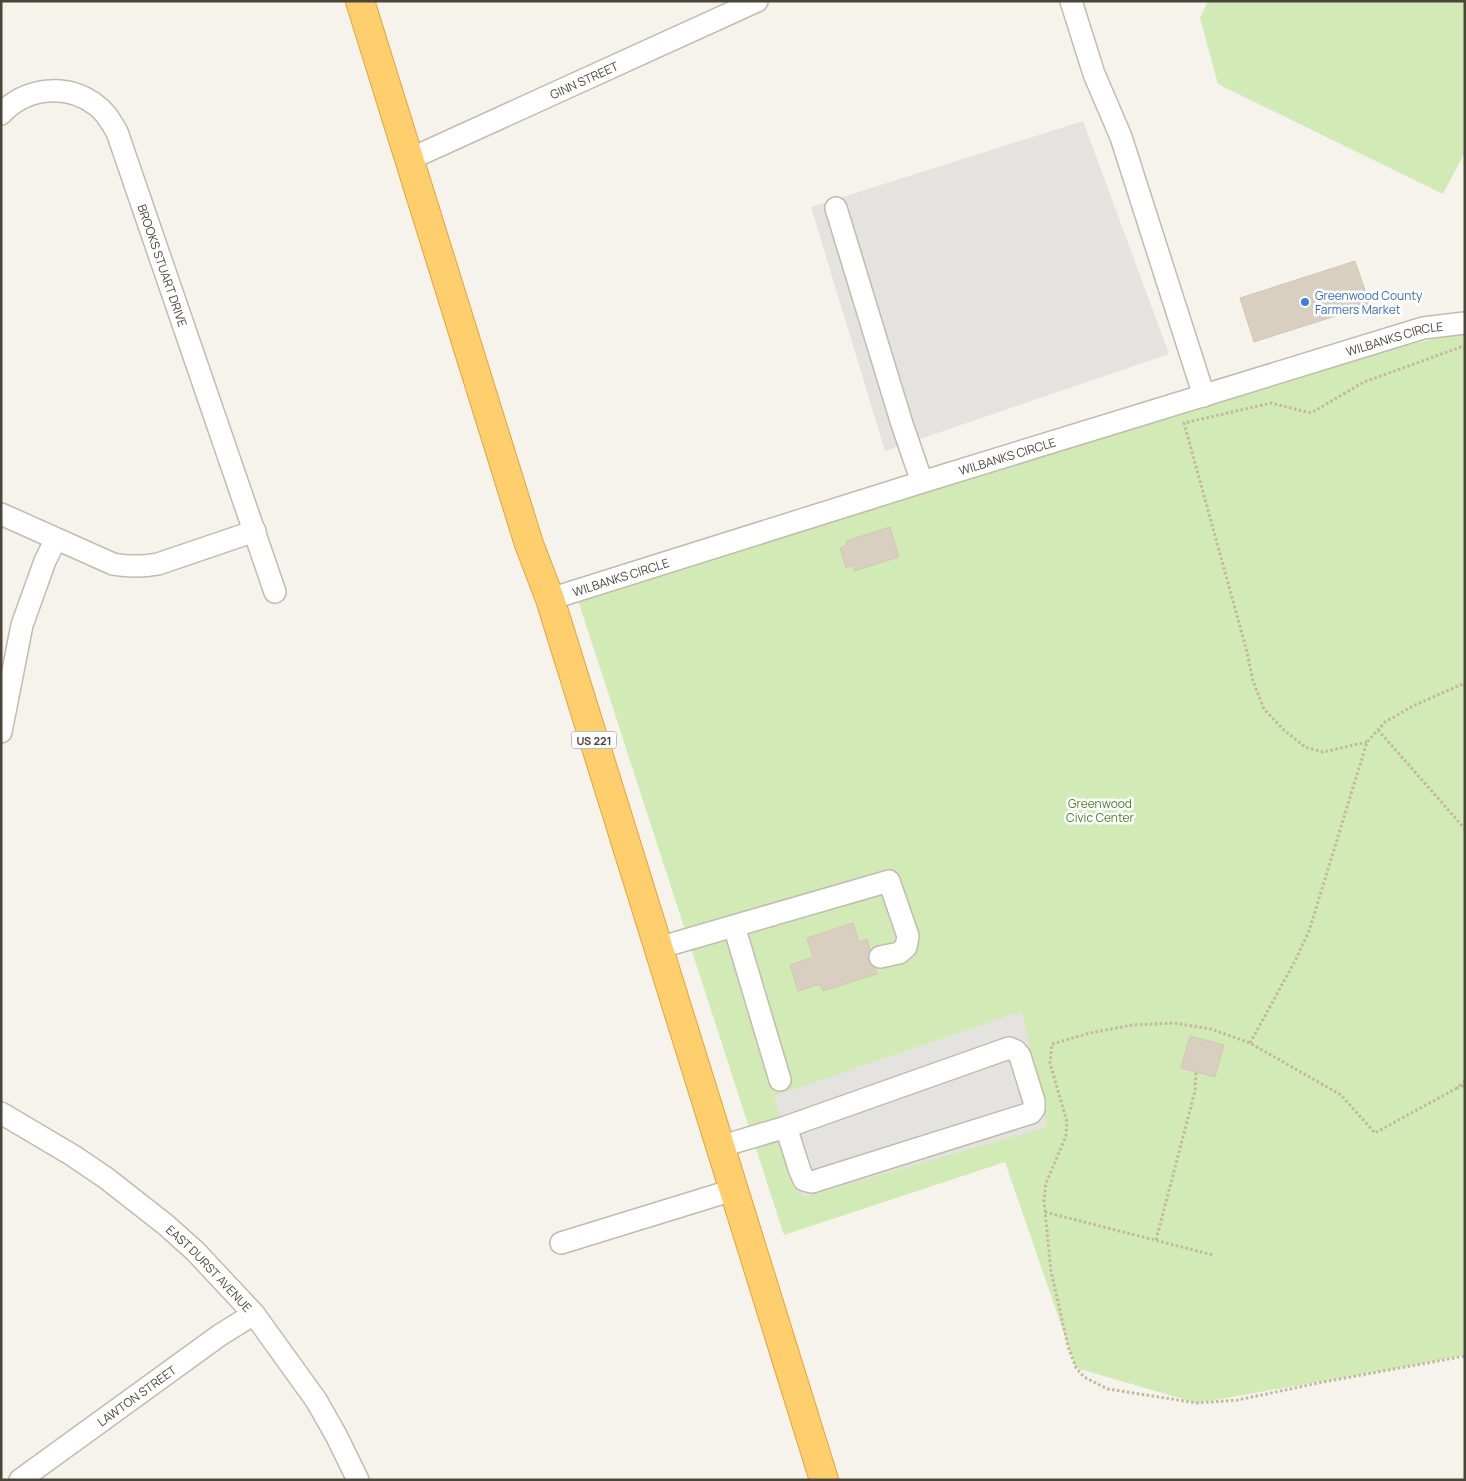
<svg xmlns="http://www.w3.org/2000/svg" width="1466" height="1481" viewBox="0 0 1466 1481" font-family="Manrope,sans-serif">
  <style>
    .green { fill: #d2eab5 }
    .parking { fill: #e5e3e0 }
    .building { fill: #d8cfc1; stroke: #d3c7b4 }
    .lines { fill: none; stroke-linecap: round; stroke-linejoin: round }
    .minor-casing { stroke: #c2bbae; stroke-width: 24 }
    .highway-casing { stroke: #e0a43c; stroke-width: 30 }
    .path { stroke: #c4b79f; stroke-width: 3; stroke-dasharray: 2.5 2.5; stroke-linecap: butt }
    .minor { stroke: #fff; stroke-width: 21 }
    .highway { stroke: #ffcf6e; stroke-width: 28 }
    .shop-dot { fill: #3f7fe0; stroke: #fff; stroke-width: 2 }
    .labels { text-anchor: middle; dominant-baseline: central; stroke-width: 5; stroke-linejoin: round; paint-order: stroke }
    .shield { fill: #fff; stroke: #817c74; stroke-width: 1 }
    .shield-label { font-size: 11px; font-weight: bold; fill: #4b4439 }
    .street-label { font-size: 12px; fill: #4b4439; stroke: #fff }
    .shop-label { font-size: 12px; fill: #366cbe; stroke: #fff; text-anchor: start }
    .park-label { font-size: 12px; fill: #4a7f2a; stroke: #fff }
  </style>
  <rect width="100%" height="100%" fill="#f6f3ec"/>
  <path class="green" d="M1208 1H1465V152L1443 194 1218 84 1200 18Z
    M1465 332V1355L1387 1370 1197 1403 1076 1368 1005 1162 784 1235 575 591 1267 376Z"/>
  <path class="parking" d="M1083 121 1169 354 885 451 811 207Z
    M1022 1011 1047 1127 803 1197 774 1096Z"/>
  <path class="building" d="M1355 261 1370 305 1254 342 1240 298Z
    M890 527 899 557 854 571 853 565 846 568 840 548 847 545 846 541Z
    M853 923 859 942 867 939 877 974 823 991 820 984 798 991 790 965 813 957 807 938Z
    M1190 1036 1224 1045 1215 1077 1181 1068Z"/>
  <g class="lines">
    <g class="minor-casing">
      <g id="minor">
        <path d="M1071 1 1094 74 1121 137 1204 396"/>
        <path id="s1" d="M1 114C26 87 67 83 96 105 106 112 111 122 117 132L275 592"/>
        <path id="s2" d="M410 159 757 1"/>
        <path d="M836 208 902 424 922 482"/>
        <path d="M1 514 113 564C129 567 142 567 158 564L255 531"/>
        <path id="s3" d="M550 599 922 482 1423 328 1465 323"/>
        <path d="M1 732 22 625 45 561 56 539"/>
        <path d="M734 926 780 1080"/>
        <path d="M658 948 889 881 908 936 906 947 899 953 880 957"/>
        <path id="s4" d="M1 1113 72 1155 106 1178 166 1225 195 1251 254 1314 316 1400 336 1435 358 1480"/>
        <path d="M719 1147 786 1127 1009 1048 1016 1051 1020 1056 1034 1101V1109L1031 1113 812 1182 804 1180 800 1171 786 1127"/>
        <path d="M561 1243 733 1190"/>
        <path id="s5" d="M20 1480 220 1335 254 1314"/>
      </g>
    </g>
    <g class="highway-casing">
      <path id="highway" d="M360 1 529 544 550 599 824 1480"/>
    </g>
    <path class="path" d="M1378 730 1465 829
      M1367 742 1323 752 1305 747 1284 730 1264 709 1253 681 1247 652 1184 423 1271 403 1311 413 1364 382 1461 347 1465 348
      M1250 1043 1295 961 1309 931 1367 742 1385 722 1415 705 1465 683
      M1465 1081 1457 1088 1465 1085
      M1457 1088 1375 1133 1341 1095 1250 1043 1211 1029 1174 1023 1132 1025 1090 1033 1052 1044 1050 1063 1067 1122 1066 1136 1046 1183 1044 1201 1051 1271 1068 1346 1076 1368 1084 1377 1108 1389 1197 1403 1238 1400 1318 1383 1465 1356
      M1045 1212 1213 1255
      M1156 1240 1195 1091 1196 1072"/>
    <use href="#minor" class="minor"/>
    <use href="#highway" class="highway"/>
  </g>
  <circle class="shop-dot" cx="1305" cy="302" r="5"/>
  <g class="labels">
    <rect class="shield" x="571.5" y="731.5" width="45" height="17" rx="4"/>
    <g class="shield-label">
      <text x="594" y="740">US 221</text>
    </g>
    <g class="street-label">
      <text stroke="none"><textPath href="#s2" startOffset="191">GINN STREET</textPath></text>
      <text stroke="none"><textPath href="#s1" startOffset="280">BROOKS STUART DRIVE</textPath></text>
      <text stroke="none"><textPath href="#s3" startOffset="884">WILBANKS CIRCLE</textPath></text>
      <text stroke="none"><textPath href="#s3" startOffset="479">WILBANKS CIRCLE</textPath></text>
      <text stroke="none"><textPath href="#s3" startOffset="74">WILBANKS CIRCLE</textPath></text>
      <text stroke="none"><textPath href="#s4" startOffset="261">EAST DURST AVENUE</textPath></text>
      <text stroke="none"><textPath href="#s5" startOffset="144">LAWTON STREET</textPath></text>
    </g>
    <g class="shop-label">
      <text x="1315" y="295">Greenwood County<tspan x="1315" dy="14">Farmers Market</tspan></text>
    </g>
    <g class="park-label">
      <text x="1100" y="803">Greenwood<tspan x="1100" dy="14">Civic Center</tspan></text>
    </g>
  </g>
  <rect width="1466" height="1481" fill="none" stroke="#4b4439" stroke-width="5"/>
</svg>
